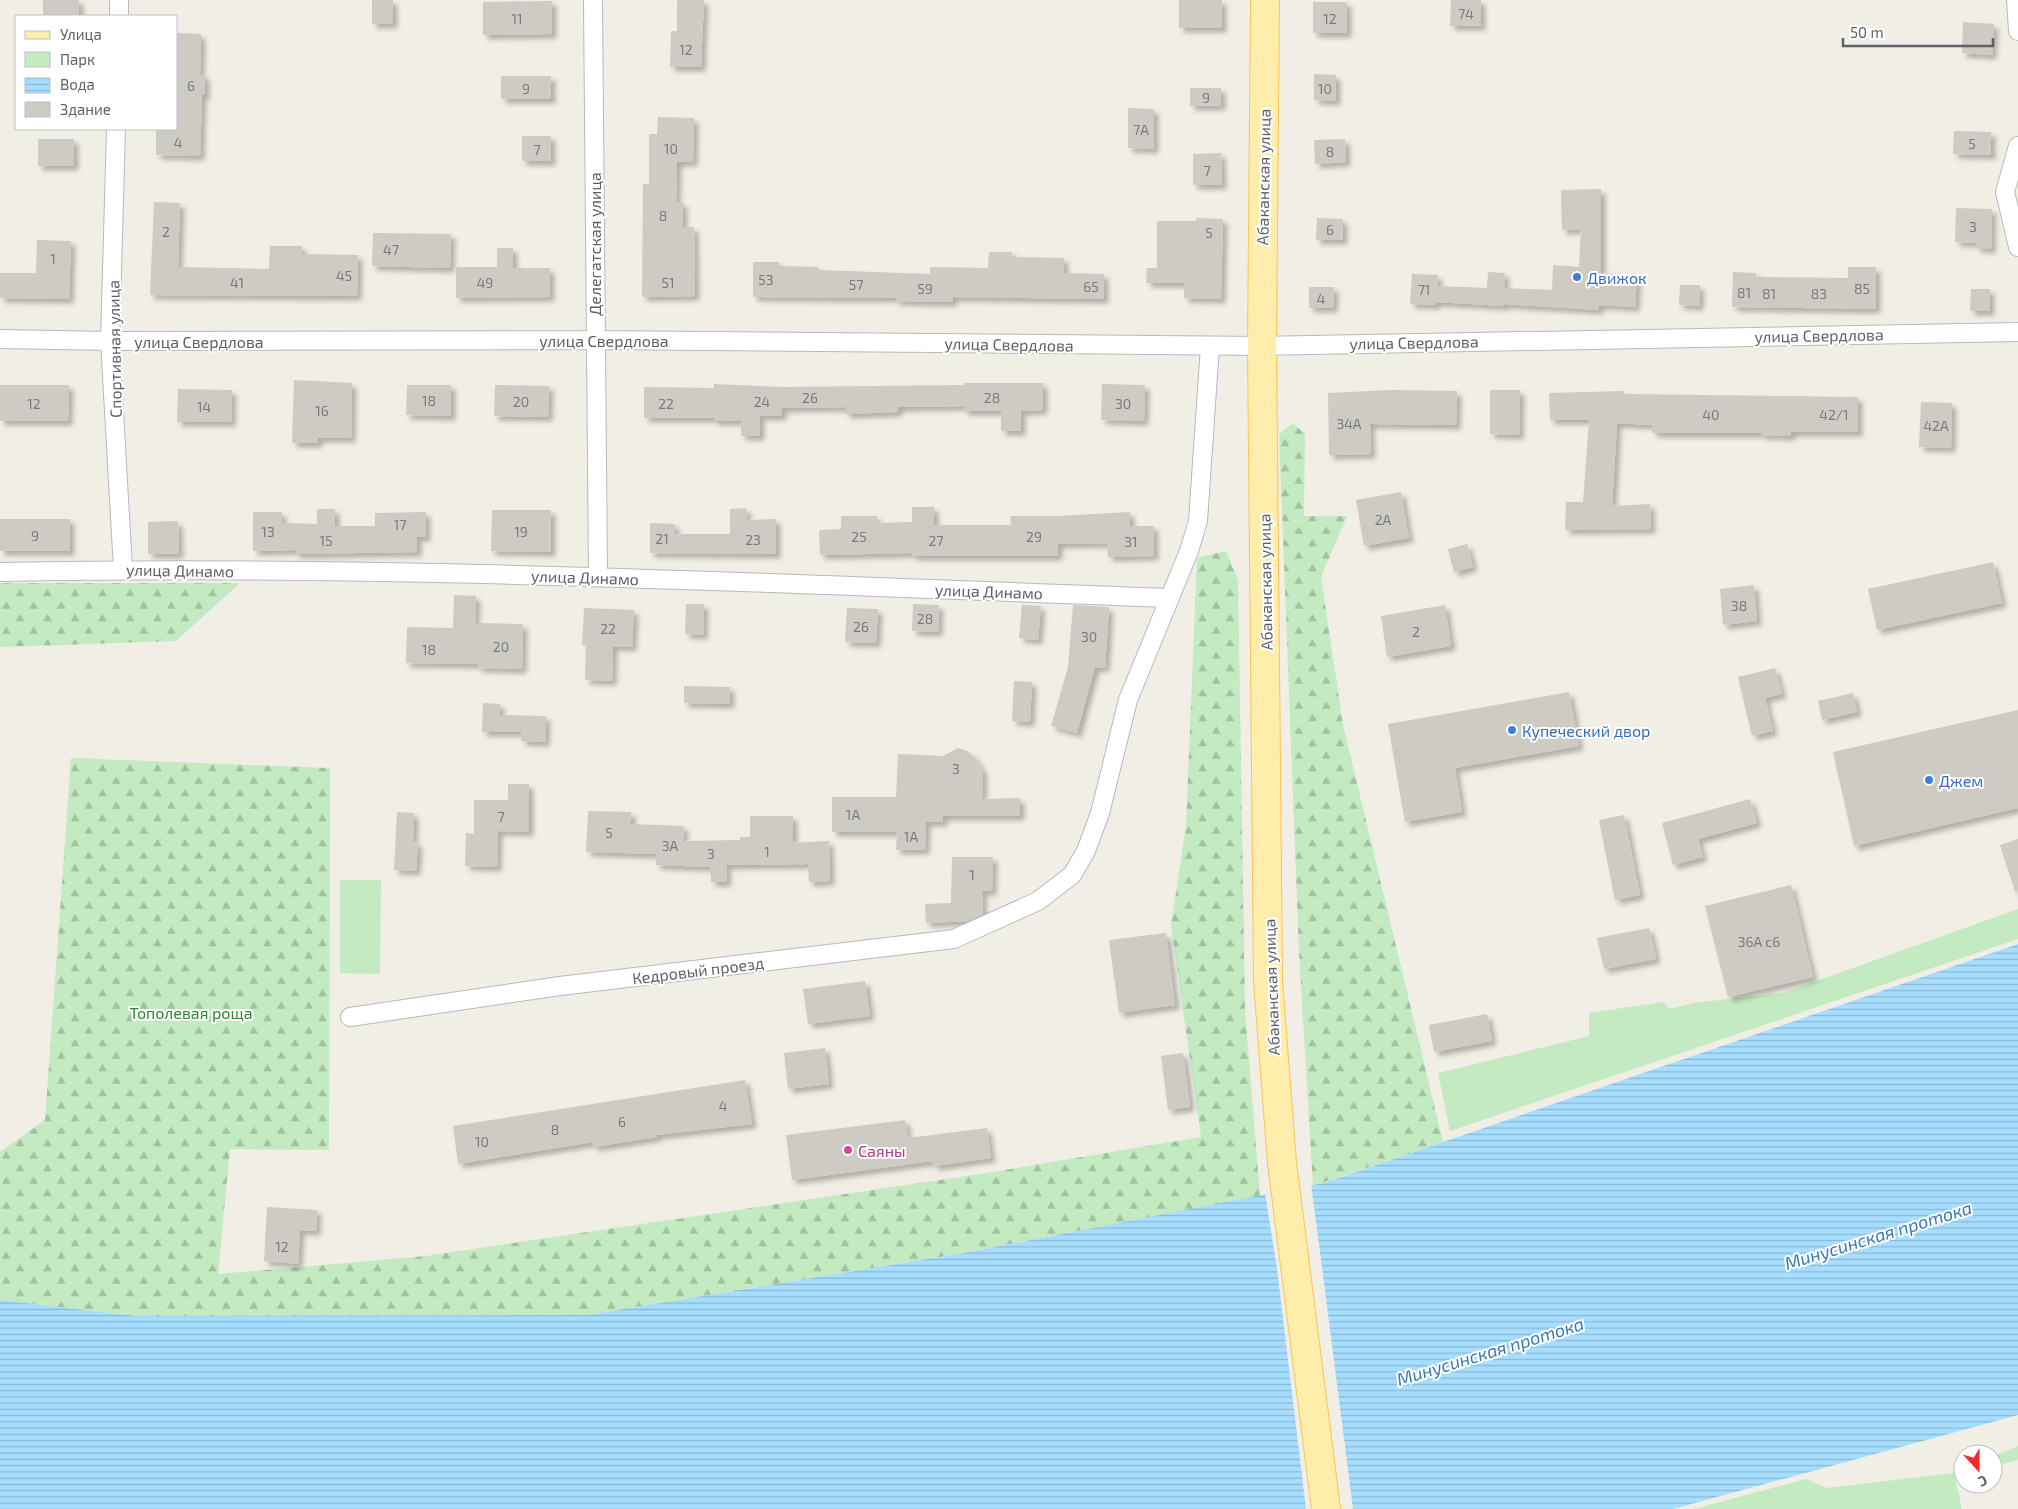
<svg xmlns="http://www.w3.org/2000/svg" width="2018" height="1509" viewBox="0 0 2018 1509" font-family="'Exo 2',sans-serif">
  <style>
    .forest { fill: url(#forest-firs) }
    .green { fill: #c3eac0 }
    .water { fill: url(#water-rules) }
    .pier { fill: #f1eee6 }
    .building { fill: #cecac4; filter: url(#shadow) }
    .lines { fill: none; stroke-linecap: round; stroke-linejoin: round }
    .street-casing { stroke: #b6b9bd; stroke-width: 20 }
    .primary-casing { stroke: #fdc452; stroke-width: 30 }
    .street { stroke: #fff; stroke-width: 18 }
    .primary { stroke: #ffedac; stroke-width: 28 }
    .shop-dot { fill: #3f7fe0; stroke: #fff; stroke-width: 2 }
    .hotel-dot { fill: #d1479c; stroke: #fff; stroke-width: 2 }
    .labels { text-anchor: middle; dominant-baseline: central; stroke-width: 4; stroke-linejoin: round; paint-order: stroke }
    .number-label { font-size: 14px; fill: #797c7e }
    .street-label { font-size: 16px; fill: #5d6267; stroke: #fff }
    .shop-label { font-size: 16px; fill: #366cbe; stroke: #fff; text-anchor: start }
    .park-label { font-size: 16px; fill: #2f862e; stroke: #fff }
    .hotel-label { font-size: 16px; fill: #b23c85; stroke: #fff; text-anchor: start }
    .water-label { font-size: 18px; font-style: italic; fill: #387ab2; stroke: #fff }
  </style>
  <defs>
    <pattern id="forest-firs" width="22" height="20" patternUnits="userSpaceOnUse" patternTransform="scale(1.25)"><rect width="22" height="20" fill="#c3eac0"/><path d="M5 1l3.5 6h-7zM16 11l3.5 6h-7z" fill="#a2c1a0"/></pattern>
    <pattern id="water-rules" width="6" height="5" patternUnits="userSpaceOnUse" patternTransform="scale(1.25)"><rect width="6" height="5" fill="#a7deff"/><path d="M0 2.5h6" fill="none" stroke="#8bb7d2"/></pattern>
    <filter id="shadow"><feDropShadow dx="4.5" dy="4.5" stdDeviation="2.5" flood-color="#0004"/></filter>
  </defs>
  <rect width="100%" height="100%" fill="#f1eee6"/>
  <path class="forest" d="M1293 423 1305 434 1304 516H1347L1321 577 1343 725 1443 1142 1313 1186 1299 952 1279 434Z
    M1226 551 1238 580 1245 1011 1260 1196 964 1253 587 1315 135 1316 0 1300V1152L45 1120 71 758 330 768 329 1150 230 1149 218 1274 426 1256 987 1173 1201 1137 1171 925 1186 826 1197 558Z
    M0 583H240L176 641 0 647Z"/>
  <path class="green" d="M340 880H381L380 974 340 973Z
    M2018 909V939L1450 1131 1438 1073 1589 1036V1013L1663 1002 1670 1009 1693 1003 1783 993Z
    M2018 1446V1460L1993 1466V1456Z
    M1954 1473 1962 1509H1694L1806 1479 1827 1488Z"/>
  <path class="water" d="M2018 944V1415L1673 1509H0V1300L135 1316 587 1315 964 1253 1324 1183Z"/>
  <path class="pier" d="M1311 1184 1322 1267 1353 1509H1306L1277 1269 1265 1193Z"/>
  <path class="building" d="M43 0H79V16H43Z
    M372 0H393V24H372Z
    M677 0H704L701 67H670L671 31H677Z
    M1179 0H1222V28H1179Z
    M1451 0H1481V26H1450Z
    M552 1V34L483 35V2Z
    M1313 2H1347V33H1313Z
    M1963 22 1994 24 1992 55 1962 53Z
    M176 33 201 34 200 75H205V95H202L200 156 156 155V129H176Z
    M1314 74 1336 75V101L1314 100Z
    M501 76H551V99H501Z
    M1190 88H1221V106H1190Z
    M1128 108 1154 109V149L1128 148Z
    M658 117 694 118 693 162H677L676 202H683V227H694L695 296 642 297 643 184H649V134H657Z
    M1954 131 1991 132V155L1953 154Z
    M522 136H551V161H522Z
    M38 139H74V166H38Z
    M1345 139 1346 162 1315 164 1314 140Z
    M1221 153 1222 185H1193V154Z
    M1601 189V273L1637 276 1635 307 1599 305V310L1504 304V306L1436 302V305L1410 304 1412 274 1438 275 1437 286 1487 288 1488 272 1505 273 1504 288 1552 290 1553 265 1579 267 1581 229 1562 230 1561 190Z
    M154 202 180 203 178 267 269 269 270 246H302V254L358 255 357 296 150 295Z
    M1956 208 1992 209 1991 249 1976 248V243L1955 242Z
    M1196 218 1223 219 1221 299 1184 298V283H1146L1147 268H1157V221H1196Z
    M1317 218 1343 219V240H1316Z
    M373 233 451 234 450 268 372 266Z
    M37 240 71 241 69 299 0 298V273H36Z
    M497 248H513V268H550V297L456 298V267H497Z
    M989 252H1012V257L1064 258V273L1104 274V299L953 297V302L896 301V298L753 297V262H779V266L818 267V270L930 274V267L988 268Z
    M1848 267H1876V309L1732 307 1733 272 1756 273V277L1848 278Z
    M1680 285H1700L1699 306 1679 305Z
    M1309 287H1334L1333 308H1309Z
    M1971 289H1990V311H1970Z
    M294 380 352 383 351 438H318V443H292Z
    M964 383H1043V410L1021 411V431H1001V411H964V406L898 407V412L845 414V407L782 408V416H760V436H741V421H714V418H644V387L714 388V384L783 387 964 385Z
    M1102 384 1145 385 1144 421 1101 420Z
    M0 385H69L68 421H0Z
    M407 385H451V416L406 415Z
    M495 385 549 386 548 417 494 416Z
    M178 389 232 390 231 422H177Z
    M1391 390 1457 391 1456 425 1370 424 1371 454 1329 455 1328 393Z
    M1490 390H1520L1519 435 1490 434Z
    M1624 391V394L1858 397V432H1791V436L1761 435V433H1652V425L1617 423 1612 506 1650 504 1651 529 1565 530 1566 502H1583L1589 420H1550L1549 393Z
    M1921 402 1952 403 1951 448 1919 447Z
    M1401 492 1409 538 1364 546 1356 500Z
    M912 507H934V525H1011L1010 516H1057L1130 512V526H1154V556L1108 557 1107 543 1058 544V556H913L912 553 820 555 819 530 841 529V516H877L878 523 912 522Z
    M746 508 747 520 776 519V554L650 553V523L675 524V534H730V509Z
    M317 509H335V526H375V513L426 512V537H417V552L296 554V550L253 551V512H282V523L317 524Z
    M492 510H551V552L491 551Z
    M0 519H70V551H0Z
    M178 521 179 554H148V522Z
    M1467 544 1473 567 1454 572 1448 549Z
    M1993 562 2002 603 1877 630 1868 589Z
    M1754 585 1757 621 1723 625 1720 589Z
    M454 595 476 596 475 623 523 624 522 669 478 668V664L406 663 407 627 453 628Z
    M686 604H704L703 635 685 634Z
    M913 604 939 605 938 632 912 631Z
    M1022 605 1041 606 1038 640 1019 638Z
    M1073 605 1109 607 1105 668 1095 667 1077 733 1051 726 1068 667Z
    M1445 605 1451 646 1387 657 1381 616Z
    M584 608 634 610 632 647 613 646 612 681 585 680 586 645H582Z
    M847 608 878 609 876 643 845 642Z
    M1775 668 1782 694 1765 698 1773 731 1752 736 1738 677Z
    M1014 681 1032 682 1030 722 1012 721Z
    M684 686 730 687V704L684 703Z
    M1569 692 1579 746 1455 768 1462 812 1405 822 1388 724Z
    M1853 693 1857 712 1822 720 1818 701Z
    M483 703 500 704V715L546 716 545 742 521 741V732H482Z
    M2018 710V808L1854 846 1833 752Z
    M958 748 967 751 976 759 983 772 982 799 1020 798V816H943V822H926L925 850H896L897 832H832V797H896L898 754 943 756Z
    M508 784H529V832L498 831 497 867 465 866 466 833 474 834V800H508Z
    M1750 799 1757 823 1698 839 1703 857 1673 865 1662 823Z
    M588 811 631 812V824L684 826 683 841 740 840V837H750V816H793V843L829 841 830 881 809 882 808 864 726 865 727 882H711L710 867 656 865V854L586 852Z
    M397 812 414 813 413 842 418 843 416 871 394 870Z
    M1624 815 1640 895 1615 900 1599 820Z
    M2018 839V891H2015L2000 845Z
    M952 857H993L992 891H982L983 914 968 921 926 923 925 904 951 903Z
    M1791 885 1813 977 1728 997 1705 906Z
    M1649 928 1656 959 1604 969 1597 938Z
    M1166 933 1175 1005 1119 1013 1109 940Z
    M865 981 870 1016 808 1024 803 989Z
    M1487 1014 1492 1041 1434 1052 1429 1025Z
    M825 1048 829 1084 788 1089 784 1053Z
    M1183 1053 1190 1107 1168 1110 1161 1056Z
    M745 1080 752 1124 657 1135V1137L594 1147 593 1142 458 1164 453 1126Z
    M905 1120 908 1138 987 1128 991 1158 934 1166 933 1161 792 1180 786 1135Z
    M267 1207 317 1210 316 1231 300 1230 298 1264 264 1261Z"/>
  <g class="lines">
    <g class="street-casing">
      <path id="street" d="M593 0 598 577
        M2016 0 2018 31
        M119 16V0
        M116 129 110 341 123 569
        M2018 146 2005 192 2018 247
        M0 339 110 341 594 340 1262 346 2018 332
        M0 572C390 564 780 584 1169 598
        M350 1017 560 986 954 939 1038 901 1072 875 1086 851 1100 813 1128 700 1189 551 1198 521 1210 346"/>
    </g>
    <g class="primary-casing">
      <path id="primary" d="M1265 0 1262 346 1268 981 1282 1163 1326 1509"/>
    </g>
    <use href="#street" class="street"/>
    <use href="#primary" class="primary"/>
  </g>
  <g class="shop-dot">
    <circle cx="1577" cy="277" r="5"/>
    <circle cx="1512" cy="730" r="5"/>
    <circle cx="1929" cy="780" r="5"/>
  </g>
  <circle class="hotel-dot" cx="848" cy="1150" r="5"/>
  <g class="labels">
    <g class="number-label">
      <text x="1466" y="13">74</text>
      <text x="517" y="18">11</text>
      <text x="1330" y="18">12</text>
      <text x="686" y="49">12</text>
      <text x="191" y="85">6</text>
      <text x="526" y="88">9</text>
      <text x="1325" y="88">10</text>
      <text x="1206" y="97">9</text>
      <text x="1141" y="129">7А</text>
      <text x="178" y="142">4</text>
      <text x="1972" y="143">5</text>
      <text x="671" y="148">10</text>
      <text x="537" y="149">7</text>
      <text x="1330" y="151">8</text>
      <text x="1207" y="170">7</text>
      <text x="663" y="215">8</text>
      <text x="1973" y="226">3</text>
      <text x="1330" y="229">6</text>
      <text x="166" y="231">2</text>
      <text x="1209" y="232">5</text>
      <text x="391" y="249">47</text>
      <text x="53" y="258">1</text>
      <text x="344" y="275">45</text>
      <text x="766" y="279">53</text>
      <text x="237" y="282">41</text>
      <text x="485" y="282">49</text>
      <text x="668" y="282">51</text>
      <text x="856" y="284">57</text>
      <text x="1091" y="286">65</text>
      <text x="925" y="288">59</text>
      <text x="1862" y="288">85</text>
      <text x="1424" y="289">71</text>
      <text x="1744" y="292">81</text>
      <text x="1769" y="293">81</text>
      <text x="1819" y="293">83</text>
      <text x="1321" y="298">4</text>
      <text x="810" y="397">26</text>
      <text x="992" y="397">28</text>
      <text x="429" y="400">18</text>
      <text x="521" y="401">20</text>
      <text x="762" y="401">24</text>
      <text x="34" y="403">12</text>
      <text x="666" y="403">22</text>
      <text x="1123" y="403">30</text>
      <text x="204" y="406">14</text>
      <text x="322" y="410">16</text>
      <text x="1711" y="414">40</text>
      <text x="1834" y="414">42/1</text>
      <text x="1349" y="423">34А</text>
      <text x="1936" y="425">42А</text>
      <text x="1383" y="519">2А</text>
      <text x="400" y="524">17</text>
      <text x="268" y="531">13</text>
      <text x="521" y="531">19</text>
      <text x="35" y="535">9</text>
      <text x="859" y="536">25</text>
      <text x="1034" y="536">29</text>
      <text x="662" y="538">21</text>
      <text x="753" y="539">23</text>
      <text x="326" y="540">15</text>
      <text x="936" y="540">27</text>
      <text x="1131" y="541">31</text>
      <text x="1739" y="605">38</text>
      <text x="925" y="618">28</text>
      <text x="861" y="626">26</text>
      <text x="608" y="628">22</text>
      <text x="1416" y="631">2</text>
      <text x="1089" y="636">30</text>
      <text x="501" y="646">20</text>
      <text x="429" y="649">18</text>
      <text x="956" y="768">3</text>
      <text x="853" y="814">1А</text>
      <text x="501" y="816">7</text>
      <text x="609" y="832">5</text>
      <text x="911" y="836">1А</text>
      <text x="670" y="845">3А</text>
      <text x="767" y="851">1</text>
      <text x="711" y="853">3</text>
      <text x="972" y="874">1</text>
      <text x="1759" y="941">36А с6</text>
      <text x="723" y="1105">4</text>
      <text x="622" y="1121">6</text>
      <text x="555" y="1129">8</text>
      <text x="482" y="1141">10</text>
      <text x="282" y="1246">12</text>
    </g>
    <g class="street-label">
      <text transform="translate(1263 177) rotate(-89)">Абаканская улица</text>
      <text transform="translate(594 244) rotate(-90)">Делегатская улица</text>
      <text transform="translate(1819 335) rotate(-1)">улица Свердлова</text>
      <text x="604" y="340">улица Свердлова</text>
      <text x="199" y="341">улица Свердлова</text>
      <text transform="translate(1414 342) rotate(-1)">улица Свердлова</text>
      <text transform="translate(1009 344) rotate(1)">улица Свердлова</text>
      <text transform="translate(114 349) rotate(-91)">Спортивная улица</text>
      <text transform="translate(180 570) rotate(1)">улица Динамо</text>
      <text transform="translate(585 577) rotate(2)">улица Динамо</text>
      <text transform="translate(1265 582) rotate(-91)">Абаканская улица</text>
      <text transform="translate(989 591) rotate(2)">улица Динамо</text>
      <text transform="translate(698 970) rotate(-7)">Кедровый проезд</text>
      <text transform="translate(1271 987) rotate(-92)">Абаканская улица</text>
    </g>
    <g class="shop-label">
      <text x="1587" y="277">Движок</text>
      <text x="1522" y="730">Купеческий двор</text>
      <text x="1939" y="780">Джем</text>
    </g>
    <g class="park-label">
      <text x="191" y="1012">Тополевая роща</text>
    </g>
    <g class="hotel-label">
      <text x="858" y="1150">Саяны</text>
    </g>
    <g class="water-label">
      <text transform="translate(1878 1235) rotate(-17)">Минусинская протока</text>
      <text transform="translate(1490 1351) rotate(-17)">Минусинская протока</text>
    </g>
  </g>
  <rect x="15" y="15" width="162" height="115" fill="#ffffff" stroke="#bec0c2"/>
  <rect x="25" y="31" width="25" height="8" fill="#ffedac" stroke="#bec0c2"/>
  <text x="60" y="40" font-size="15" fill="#5d6267">Улица</text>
  <rect x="25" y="52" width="25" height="15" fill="#c3eac0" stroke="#bec0c2"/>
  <text x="60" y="65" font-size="15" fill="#5d6267">Парк</text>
  <rect x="25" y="78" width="25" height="15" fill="url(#water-rules)" stroke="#bec0c2"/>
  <text x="60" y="90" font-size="15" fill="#5d6267">Вода</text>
  <rect x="25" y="102" width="25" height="15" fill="#cecac4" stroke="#bec0c2"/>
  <text x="60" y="115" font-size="15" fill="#5d6267">Здание</text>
  <g transform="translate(1978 1469) rotate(159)"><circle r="24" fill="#ffffff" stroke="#bec0c2"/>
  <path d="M0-4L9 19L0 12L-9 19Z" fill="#f82925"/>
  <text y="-8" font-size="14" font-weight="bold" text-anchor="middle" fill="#5d6267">С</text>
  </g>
  <path d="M1843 38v8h150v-8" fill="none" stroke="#5d6267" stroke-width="2.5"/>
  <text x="1850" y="38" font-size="15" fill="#5d6267" stroke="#ffffff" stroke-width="4" paint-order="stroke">50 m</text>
</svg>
